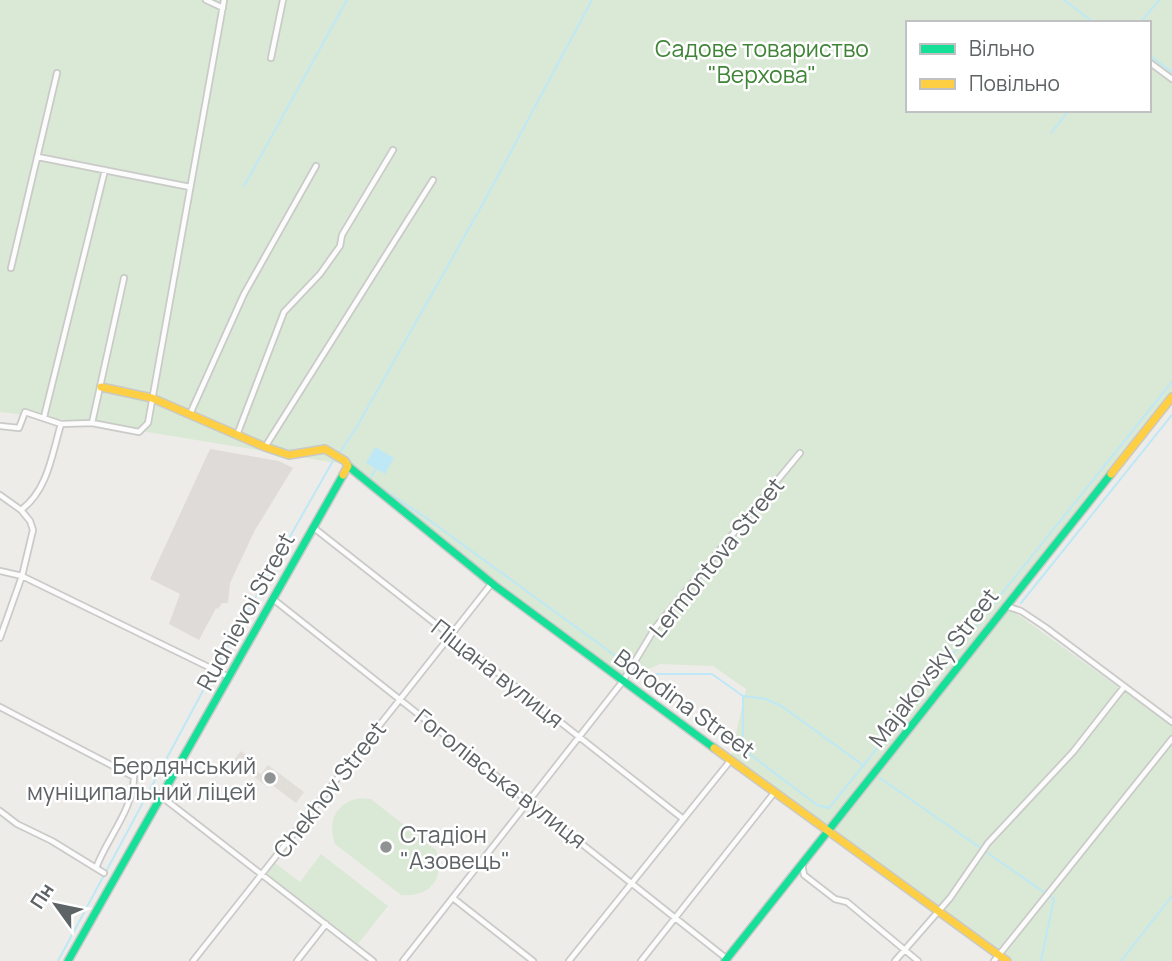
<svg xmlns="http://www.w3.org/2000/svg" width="1172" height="961" viewBox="0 0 1172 961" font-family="Manrope,sans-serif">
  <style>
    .industrial { fill: #dedbd9 }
    .education { fill: #e1ded9 }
    .green { fill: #dae9d5; fill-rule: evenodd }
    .water { fill: #bee8f6 }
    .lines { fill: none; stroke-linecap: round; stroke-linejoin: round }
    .stream { stroke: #bee8f6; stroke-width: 2 }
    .street-casing { stroke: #cacac9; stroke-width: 8 }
    .fast-casing { stroke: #c8c9c8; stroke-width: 10 }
    .slow-casing { stroke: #c8c9c8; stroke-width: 10 }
    .street { stroke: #fcfcfc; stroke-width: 4.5 }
    .fast { stroke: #16e098; stroke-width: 7 }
    .slow { stroke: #ffcf43; stroke-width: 7 }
    .poi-dot { fill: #909394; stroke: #fff; stroke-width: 2.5 }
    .labels { text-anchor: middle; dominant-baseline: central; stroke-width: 5; stroke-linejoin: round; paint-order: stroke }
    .park-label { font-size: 23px; fill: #408438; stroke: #fff }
    .street-label { font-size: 23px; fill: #5e6366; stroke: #fff }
    .poi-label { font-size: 23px; fill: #5e6366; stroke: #fff; text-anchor: end }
  </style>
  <rect width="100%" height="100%" fill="#eeece9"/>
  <path class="industrial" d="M210 449 279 461 293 468 255 530 230 583 228 603H222L218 609 216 608 199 640 169 624 180 594 150 579Z"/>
  <path class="education" d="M241 751 254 761 251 768 261 774 268 765 304 792 296 803 268 782 265 785 233 761Z"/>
  <path class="green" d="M0 0H1172V394L828 830 730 761 746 689 713 666 660 664 623 681 492 583 349 465 92 423 0 412ZM908 23H1149V110H908Z
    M1006 606 1172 726V961H1007L829 831Z
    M361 798 371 799 436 850C445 878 431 898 401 895L335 844C327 821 336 802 361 798Z
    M321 854 388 906 358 944 267 874 275 863 300 882Z"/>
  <path class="water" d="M375 447 394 458 385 474 366 463Z"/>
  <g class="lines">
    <path class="stream" d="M1064 0 1094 23
      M1140 23 1159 0
      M1149 55 1172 72
      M1051 133 1069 110
      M244 186 347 0
      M338 455 355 430 485 200 592 0
      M369 480 376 469
      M374 483 429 520 628 665
      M1021 603 1172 415
      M216 667 334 459
      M641 674H712L743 696V749L817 805 829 808 1172 382
      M744 696 766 699 783 707 864 766
      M880 778 982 849
      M985 851 1045 893
      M58 961 213 672
      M1041 961 1054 899 1050 896
      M1121 961 1172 896"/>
    <g class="street-casing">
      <path id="street" d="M206 0 223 8
        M271 58 283 0
        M1149 62 1172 79
        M38 157 190 187
        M11 268 57 73
        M190 414 244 294 316 166
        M44 417 105 170
        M92 423 124 278
        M0 426 19 428 25 412 61 424 92 423 139 432 148 423 224 0
        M237 435 284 312 320 274 340 246 342 235 393 150
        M265 447 433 180
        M0 495 21 510C48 490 52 454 61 424
        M314 528 682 818
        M0 571 22 576 229 677
        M273 599 727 959
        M1006 606 1021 611 1045 627 1172 722
        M0 638 22 576 33 530 30 521 21 510
        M0 707 134 777C133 810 107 838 96 868
        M162 797 373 961
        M0 811 17 824 52 841 104 873
        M802 864 804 875 835 899 847 902 918 961
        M453 898 533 961
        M193 961 492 583
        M297 961 326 924
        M403 961 623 681 655 628 800 453
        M569 961 730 761
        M641 961 774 793
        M895 961 950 898 988 843 1073 752 1124 687
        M994 961 1172 739"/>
    </g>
    <g class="fast-casing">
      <path id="fast" d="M348 466 494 585 714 748
        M68 961 343 475
        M725 961 1111 474"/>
    </g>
    <g class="slow-casing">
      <path id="slow" d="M101 387 152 398 265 447 289 455 325 449 345 461 348 466 343 475
        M1111 474 1172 397
        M714 748 1007 961"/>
    </g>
    <use href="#street" class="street"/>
    <use href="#fast" class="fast"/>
    <use href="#slow" class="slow"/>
  </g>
  <g class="poi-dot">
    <circle cx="270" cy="778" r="7"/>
    <circle cx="386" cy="847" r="7"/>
  </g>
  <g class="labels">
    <g class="park-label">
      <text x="762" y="48">Садове товариство<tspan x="762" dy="26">"Верхова"</tspan></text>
    </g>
    <g class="street-label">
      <text transform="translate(716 557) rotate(-51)">Lermontova Street</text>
      <text transform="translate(245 611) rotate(-61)">Rudnievoi Street</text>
      <text transform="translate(933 667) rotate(-52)">Majakovsky Street</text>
      <text transform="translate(498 673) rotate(38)">Піщана вулиця</text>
      <text transform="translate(685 703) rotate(36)">Borodina Street</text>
      <text transform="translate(501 778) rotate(38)">Гоголівська вулиця</text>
      <text transform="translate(329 789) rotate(-52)">Chekhov Street</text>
    </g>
    <g class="poi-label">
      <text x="256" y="765">Бердянський<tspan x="256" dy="26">муніципальний ліцей</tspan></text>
      <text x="400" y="834" text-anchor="start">Стадіон<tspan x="400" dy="26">"Азовець"</tspan></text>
    </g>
  </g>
  <rect x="906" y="21" width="245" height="91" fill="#ffffff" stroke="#bfc1c2" stroke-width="2"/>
  <rect x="920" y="44" width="35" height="10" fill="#16e098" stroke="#bfc1c2" stroke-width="2"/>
  <text x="969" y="56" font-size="21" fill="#5e6366">Вільно</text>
  <rect x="920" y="79" width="35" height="10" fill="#ffcf43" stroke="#bfc1c2" stroke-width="2"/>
  <text x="969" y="91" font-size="21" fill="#5e6366">Повільно</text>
  <g transform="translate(56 905) rotate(303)" stroke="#ffffff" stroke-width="5" paint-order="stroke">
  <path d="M0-5L12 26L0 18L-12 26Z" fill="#5e6366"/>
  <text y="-10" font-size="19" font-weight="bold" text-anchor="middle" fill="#5e6366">Пн</text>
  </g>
</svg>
